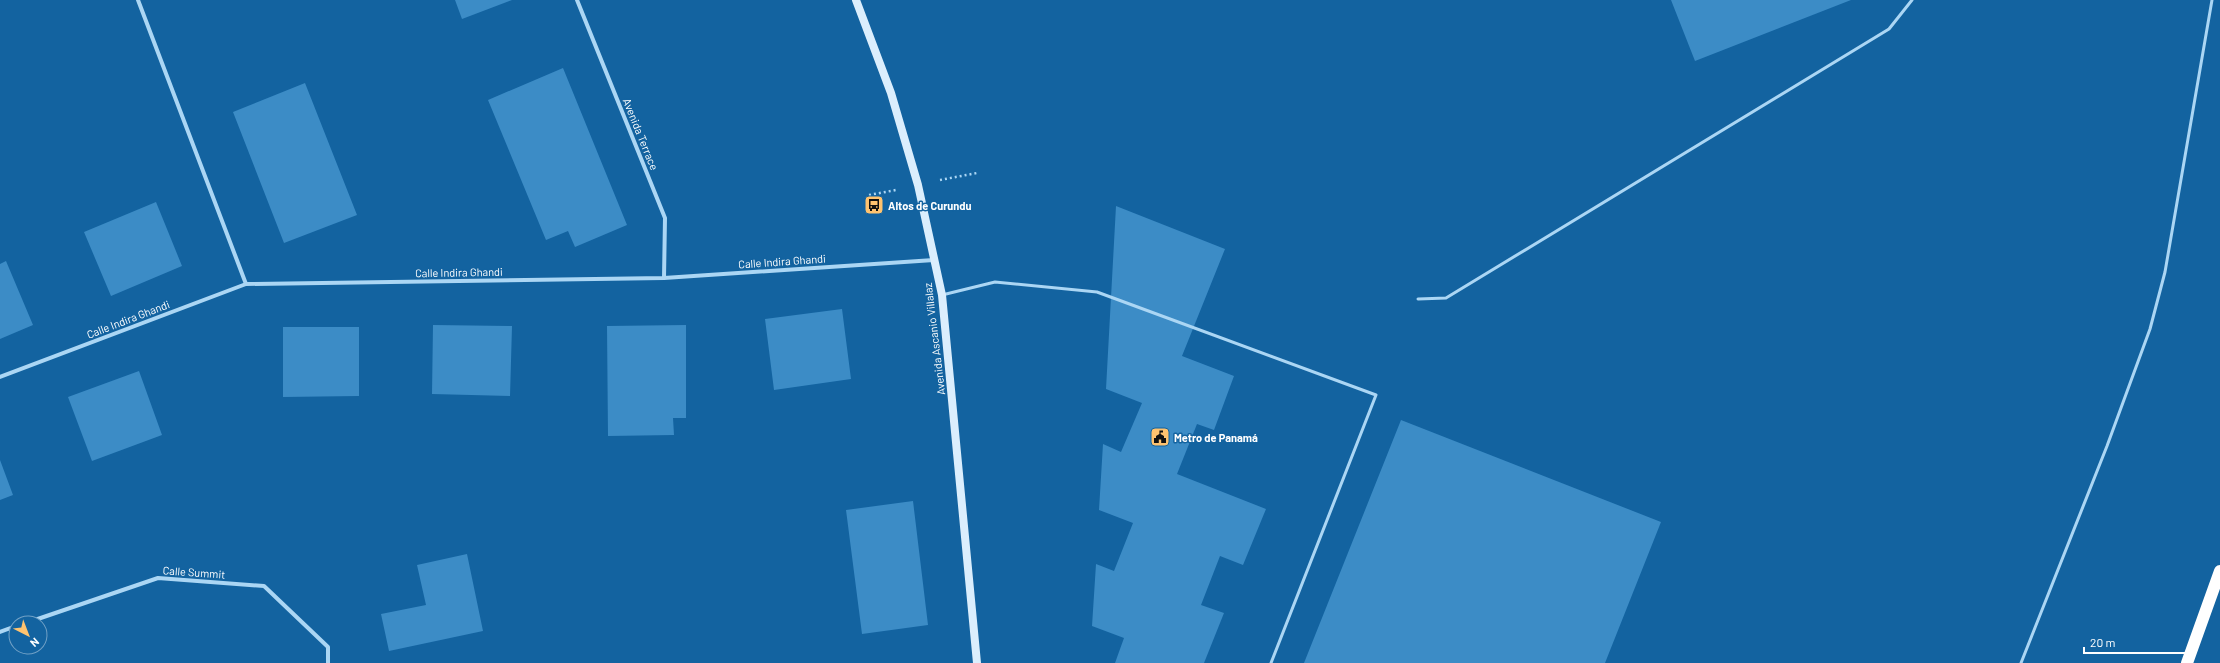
<svg xmlns="http://www.w3.org/2000/svg" width="2220" height="663" viewBox="0 0 2220 663" font-family="Barlow,sans-serif">
  <style>
    .building { fill: #3c8cc6 }
    .lines { fill: none; stroke-linecap: round; stroke-linejoin: round }
    .path { stroke: #abd6f4; stroke-width: 2.5; stroke-dasharray: 2 3; stroke-linecap: butt }
    .lane { stroke: #abd6f4; stroke-width: 3 }
    .street { stroke: #abd6f4; stroke-width: 4 }
    .secondary { stroke: #dbeefd; stroke-width: 8 }
    .highway { stroke: #fff; stroke-width: 12 }
    .labels { text-anchor: middle; dominant-baseline: central; stroke-width: 3; stroke-linejoin: round; paint-order: stroke }
    .street-label { font-size: 11px; fill: #fff; stroke: #1363a0 }
    .poi-label { font-size: 11px; font-weight: bold; fill: #fff; stroke: #1363a0; text-anchor: start }
  </style>
  <rect width="100%" height="100%" fill="#1363a0"/>
  <path class="building" d="M455 0H512L462 19Z
    M1671 0H1851L1695 61Z
    M563 68 627 225 575 247 568 231 546 240 488 100Z
    M305 83 357 215 284 243 233 112Z
    M156 202 182 266 111 296 84 232Z
    M1116 206 1225 249 1182 356 1234 376 1214 430 1197 424 1177 474 1266 509 1243 565 1220 556 1201 605 1224 613 1204 663H1115L1124 638 1092 626 1096 564 1114 571 1133 523 1099 510 1103 444 1121 452 1142 403 1106 389Z
    M6 261 33 325 0 339V264Z
    M842 309 851 379 774 390 765 319Z
    M433 325 512 326 510 396 432 394Z
    M686 325V418H673L674 435 608 436 607 326Z
    M283 327H359V396L283 397Z
    M139 371 162 435 92 461 68 397Z
    M1401 420 1661 522 1605 663H1304Z
    M0 460 13 495 0 500Z
    M913 501 928 625 862 634 846 510Z
    M467 554 483 631 389 651 381 614 426 605 417 565Z"/>
  <g class="lines">
    <path class="path" d="M940 180 977 173
      M869 195 896 190"/>
    <path class="lane" d="M942 295 995 282 1097 292 1376 395 1271 663
      M1418 299 1446 298 1889 29 1912 0
      M2021 663 2107 446 2150 329 2165 272 2212 0"/>
    <path class="street" d="M138 0 246 284
      M577 0 665 218 664 278
      M0 377 246 284 664 278 934 260
      M26 623 158 578 264 586 328 647V663
      M0 632 16 626"/>
    <path class="secondary" d="M856 0 891 93 918 185 942 295 977 663"/>
    <path class="highway" d="M2187 663 2220 571"/>
  </g>
  <defs>
    <g id="bus-square" transform="scale(1)"><rect x="-9" y="-9" width="18" height="18" rx="4" fill="#ffc36f" stroke="#1363a0"/><path d="M-5-6H5V4H4V6H2V4H-2V6H-4V4H-5ZM-3.5-4V0h7V-4ZM-3.5 1.2v1.5H-2V1.2ZM2 1.2v1.5H3.5V1.2Z" fill="#111"/></g>
    <g id="civic-square" transform="scale(1)"><rect x="-9" y="-9" width="18" height="18" rx="4" fill="#ffc36f" stroke="#1363a0"/><path d="M-.6-6.5H3V-4.5H.6V-3L4-1V1h2V6H-6V1h2V-1L-.6-3ZM-1.2 2.5V6h2.4V2.5Z" fill="#111"/></g>
  </defs>
  <g fill-rule="evenodd">
    <use href="#bus-square" x="874" y="205"/>
    <use href="#civic-square" x="1160" y="437"/>
  </g>
  <g class="labels">
    <g class="street-label">
      <text transform="translate(641 134) rotate(68)">Avenida Terrace</text>
      <text transform="translate(782 261) rotate(-4)">Calle Indira Ghandi</text>
      <text transform="translate(459 272) rotate(-1)">Calle Indira Ghandi</text>
      <text transform="translate(128 319) rotate(-21)">Calle Indira Ghandi</text>
      <text transform="translate(934 339) rotate(-97)">Avenida Ascanio Villalaz</text>
      <text transform="translate(194 572) rotate(4)">Calle Summit</text>
    </g>
    <g class="poi-label">
      <text x="888" y="205">Altos de Curundu</text>
      <text x="1174" y="437">Metro de Panamá</text>
    </g>
  </g>
  <g transform="translate(28 635) rotate(138)"><circle r="19" fill="#1363a0" stroke="#71a1c6"/>
  <path d="M0-3L7 15L0 10L-7 15Z" fill="#ffc36f"/>
  <text y="-6" font-size="11" font-weight="bold" text-anchor="middle" fill="#ffffff">N</text>
  </g>
  <path d="M2084 647v6h109v-6" fill="none" stroke="#ffffff" stroke-width="2"/>
  <text x="2090" y="647" font-size="12" fill="#ffffff" stroke="#1363a0" stroke-width="3" paint-order="stroke">20 m</text>
</svg>
